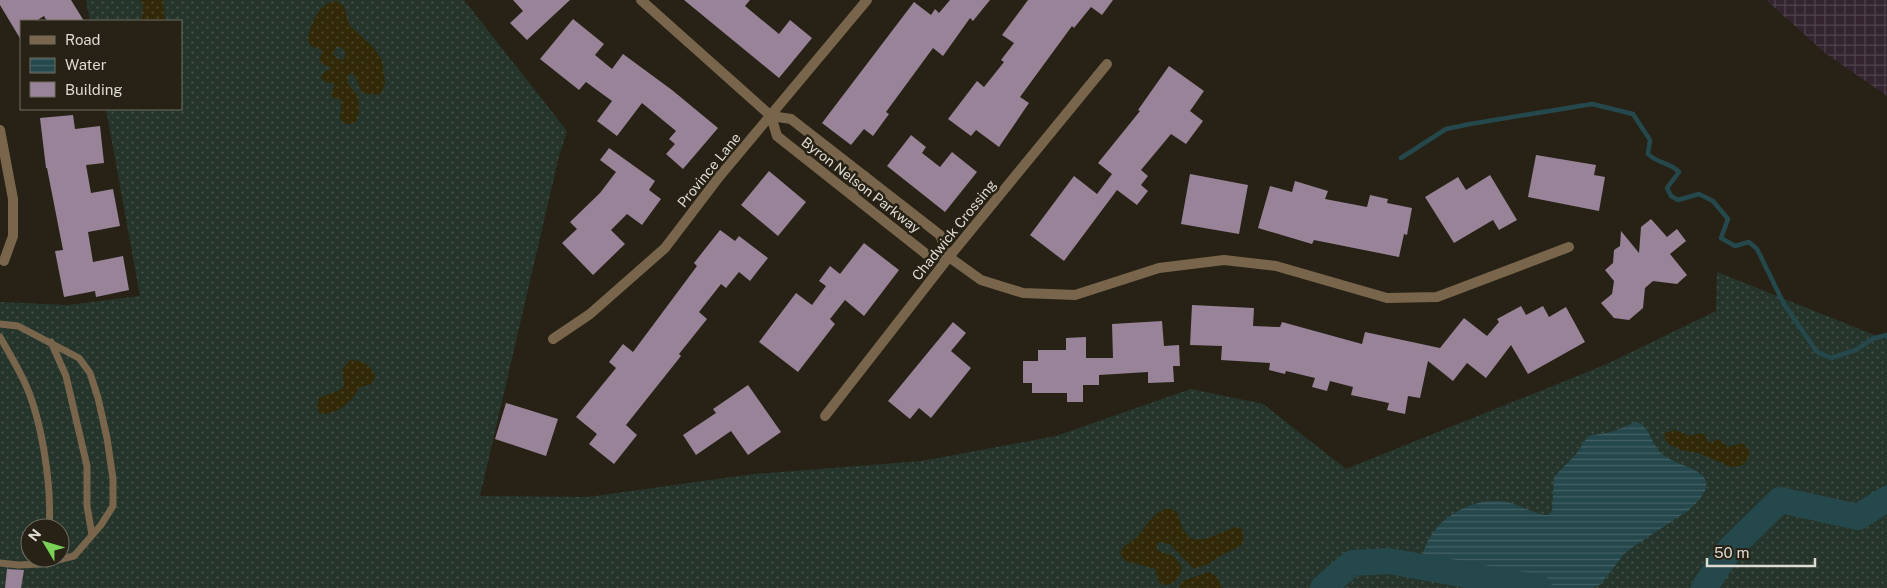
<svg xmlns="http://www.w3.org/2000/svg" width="1887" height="588" viewBox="0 0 1887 588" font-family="'Public Sans',sans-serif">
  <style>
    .industrial { fill: url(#industrial-grid) }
    .grass { fill: url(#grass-dots); fill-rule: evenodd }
    .sand { fill: url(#sand-dots); fill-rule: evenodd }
    .water { fill: url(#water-rules) }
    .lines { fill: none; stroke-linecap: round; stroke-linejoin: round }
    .stream { stroke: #25484d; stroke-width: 4.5 }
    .river { stroke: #25484d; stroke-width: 26 }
    .building { fill: #988399 }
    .lane { stroke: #78654b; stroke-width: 7 }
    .street { stroke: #78654b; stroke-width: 10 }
    .labels { text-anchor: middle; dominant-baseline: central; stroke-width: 5; stroke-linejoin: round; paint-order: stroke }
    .street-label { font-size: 14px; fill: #dedbd3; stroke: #272215 }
  </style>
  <defs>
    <pattern id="industrial-grid" width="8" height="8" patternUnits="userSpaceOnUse" patternTransform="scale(1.25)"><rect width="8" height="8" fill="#332430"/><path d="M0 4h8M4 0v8" fill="none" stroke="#50434d"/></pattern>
    <pattern id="grass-dots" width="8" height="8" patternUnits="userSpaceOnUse" patternTransform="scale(1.25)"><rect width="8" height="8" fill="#26352c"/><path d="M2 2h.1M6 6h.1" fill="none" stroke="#45524a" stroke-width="1.8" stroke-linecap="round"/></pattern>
    <pattern id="sand-dots" width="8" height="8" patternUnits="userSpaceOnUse" patternTransform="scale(1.25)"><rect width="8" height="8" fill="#312908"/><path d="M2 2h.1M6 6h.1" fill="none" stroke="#4e472b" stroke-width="1.8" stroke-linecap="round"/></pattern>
    <pattern id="water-rules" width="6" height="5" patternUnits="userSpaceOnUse" patternTransform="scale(1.25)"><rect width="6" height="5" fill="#25484d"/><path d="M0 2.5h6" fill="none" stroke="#446266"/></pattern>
  </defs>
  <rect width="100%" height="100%" fill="#272215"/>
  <path class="industrial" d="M1766 0H1887V96L1825 53Z"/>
  <path class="grass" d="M86 0H464L567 131 559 156 480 496 588 497 754 474 922 461 1056 436 1191 389 1263 404 1346 469 1607 364 1716 311 1717 272 1887 340V588H0V302L68 305 140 296 106 109H181V21H90ZM30 528H60V558H30Z"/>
  <path class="sand" d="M140 0H163L165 21H141L143 6Z
    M336 1 344 6 349 25 373 47 382 60 385 82 381 93 378 95 362 93 355 75 351 73 348 75 347 83 358 96 359 112 356 122C350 126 343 124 340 118L342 100 334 98 331 95 335 84 326 82 321 78 323 73 332 68 322 64 320 60 322 50 311 46 308 40C310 25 319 2 336 1ZM336 47H341L346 52 343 60 338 59 333 55Z
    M350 360C361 359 371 365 375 376L372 384 359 387C354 400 334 418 319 413L317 407 319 398 340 390 344 386 342 370Z
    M1675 430 1690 436 1702 433 1705 435 1708 443 1718 439 1728 447 1743 443 1749 451 1748 459 1743 465 1731 467 1699 453 1681 450 1669 444 1665 439V433Z
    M1168 508 1177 512C1180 518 1180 525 1184 531 1198 552 1222 528 1239 527L1243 531V543C1237 550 1230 550 1222 555 1208 562 1213 565 1193 568L1170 544 1158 542 1156 547 1158 551 1173 556 1182 567C1180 579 1173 587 1161 584L1157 579 1156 569 1125 561 1120 553C1124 544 1132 542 1138 536 1148 525 1153 512 1168 508Z
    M1209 572 1217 577 1222 588H1179L1182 581Z"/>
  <path class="water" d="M1636 422C1650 425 1651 445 1662 454 1679 469 1725 469 1698 501L1689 510 1633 547 1624 554 1601 584 1593 588H1513L1422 562C1425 523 1470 495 1507 502 1521 505 1534 515 1548 515L1552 511 1554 477 1576 454 1588 436 1612 432Z"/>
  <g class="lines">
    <path class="stream" d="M1401 158 1446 129 1470 124 1592 104 1633 114 1650 140 1648 154C1658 164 1670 162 1679 172L1667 188 1671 196 1678 200 1699 194 1713 201 1728 219 1721 238 1735 246 1749 242 1757 249 1784 304 1817 352 1831 358 1856 350 1872 339 1886 335 1887 337"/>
    <path class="river" d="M1323 588 1352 563 1389 561 1539 588
      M1704 588 1730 549 1780 500 1858 517 1887 499"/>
  </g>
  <path class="building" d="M0 0H71L84 21H47L44 16 36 21H21V40L0 5Z
    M513 0H570L527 40 510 23 523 11Z
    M684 0H750L745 6 779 34 790 20 812 38 779 78Z
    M950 0H990L973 21 970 18 943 56 933 48 886 112 889 114 873 136 864 129 851 145 822 123 914 2 931 15 935 9 939 13Z
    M1028 0H1113L1102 15 1091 7 1074 28 1072 26 1020 97 1029 103 999 147 976 130 971 136 948 119 977 81 984 87 1004 62 1001 60 1014 43 1002 35Z
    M573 19 604 44 595 55 612 69 623 54 672 90 718 128 683 169 666 154 675 144 669 139 676 131 642 103 617 136 597 121 612 101 586 82 579 90 540 59Z
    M1169 66 1204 91 1190 111 1203 121 1186 144 1171 134 1141 170 1148 176 1141 185 1148 191 1137 205 1117 190 1064 261 1030 235 1074 176 1097 194 1112 174 1098 163 1140 111 1138 110Z
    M73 115 75 129 100 126 104 163 86 165 91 193 113 189 120 226 88 232 93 262 123 256 129 290 96 297 95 291 64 297 55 251 63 250 47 168H46L40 118Z
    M911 135 926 147 922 153 940 167 952 152 977 172 945 212 887 166Z
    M609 148 655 181 649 190 661 199 642 225 627 214 611 230 625 244 593 275 562 243 577 229 570 222 600 193 616 172 600 160Z
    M1536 155 1596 165 1594 175 1605 177 1599 211 1528 197Z
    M769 171 806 202 778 236 741 205Z
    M1190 174 1248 185 1239 234 1181 224Z
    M1490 175 1517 220 1499 230 1493 220 1454 243 1425 197 1458 177 1466 190Z
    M1295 181 1328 191 1325 199 1367 207 1370 195 1388 199 1387 203 1412 208 1407 235 1404 234 1399 257 1314 240 1312 244 1258 228 1270 186 1292 192Z
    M1651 219 1667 237 1677 229 1686 241 1670 254 1687 275 1677 284 1653 281 1645 288 1643 308 1629 320 1614 318 1601 303 1612 294 1614 281 1605 270 1613 263 1614 250 1620 246 1621 231 1639 253 1641 227Z
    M720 230 735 241 739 236 768 258 750 281 739 272 726 288 721 284 699 312 707 319 679 354 681 356 626 425 637 435 614 464 589 444 597 434 576 417 616 368 609 362 623 344 633 352 697 266 694 263Z
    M864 243 899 270 864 316 845 300 830 319 835 324 798 372 759 342 796 293 812 305 826 286 819 281 830 266 840 274Z
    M1192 305 1254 308 1253 326 1280 327 1282 322 1362 344 1365 332 1440 348 1464 318 1487 336 1499 322 1497 319 1521 306 1526 315 1543 306 1549 317 1566 307 1585 342 1528 374 1511 345 1486 378 1467 363 1453 381 1428 361 1420 398 1408 396 1405 414 1387 410 1389 403 1351 395 1353 387 1330 381 1327 391 1312 387 1315 378 1286 371 1285 374 1269 370 1270 363 1221 360 1222 346 1190 345Z
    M1162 321 1164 346 1179 345 1180 366H1173L1174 382 1148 383V372L1099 375V385H1083V402H1067V393H1032V383H1023V361H1038V350H1066V338L1086 337V358H1113L1112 324Z
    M953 322 966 333 951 351 971 368 931 418 919 408 910 419 888 401Z
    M748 385 781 432 748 455 731 431 696 455 683 435 716 413 713 409Z
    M506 403 558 419 546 456 495 439Z
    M7 569 24 570 21 588H5Z"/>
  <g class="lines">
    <path class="lane" d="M0 324 18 326 79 358 90 373 98 398 107 438 113 479V506L101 525 74 556 40 564 19 565 0 563
      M0 337C8 351 17 366 24 381 42 419 52 486 49 528
      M51 342 66 376 87 466V506L92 535"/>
    <path class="street" d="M641 0 771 116 777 136 926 254 949 257 981 280 1023 293 1075 295 1159 268 1224 260 1276 266 1387 298 1437 297 1569 247
      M771 116 791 119 940 235 949 257
      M0 130 13 199V236L4 261
      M851 195 865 176
      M553 339 590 314 665 248 719 177 867 0
      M825 416 949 257 1107 64"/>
  </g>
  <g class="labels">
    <g class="street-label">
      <text transform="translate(709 170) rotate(-51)">Province Lane</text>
      <text transform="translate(861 185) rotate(38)">Byron Nelson Parkway</text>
      <text transform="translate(954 230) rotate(-51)">Chadwick Crossing</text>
    </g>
  </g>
  <rect x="20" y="20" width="162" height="90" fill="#272215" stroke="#706c61"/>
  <rect x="30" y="36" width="25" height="8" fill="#78654b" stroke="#706c61"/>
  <text x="65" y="45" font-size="15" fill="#dedbd3">Road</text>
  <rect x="30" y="58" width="25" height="15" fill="url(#water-rules)" stroke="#706c61"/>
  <text x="65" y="70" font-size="15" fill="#dedbd3">Water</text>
  <rect x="30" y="82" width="25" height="15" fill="#988399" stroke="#706c61"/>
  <text x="65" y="95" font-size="15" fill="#dedbd3">Building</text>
  <g transform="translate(45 543) rotate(308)"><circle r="24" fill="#272215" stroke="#706c61"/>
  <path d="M0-4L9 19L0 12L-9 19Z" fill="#79d157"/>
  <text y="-8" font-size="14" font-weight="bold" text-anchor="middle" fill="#dedbd3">N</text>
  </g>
  <path d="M1707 558v8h108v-8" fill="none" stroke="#dedbd3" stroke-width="2.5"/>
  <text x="1714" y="558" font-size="15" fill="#dedbd3" stroke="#272215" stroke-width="4" paint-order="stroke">50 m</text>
</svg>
